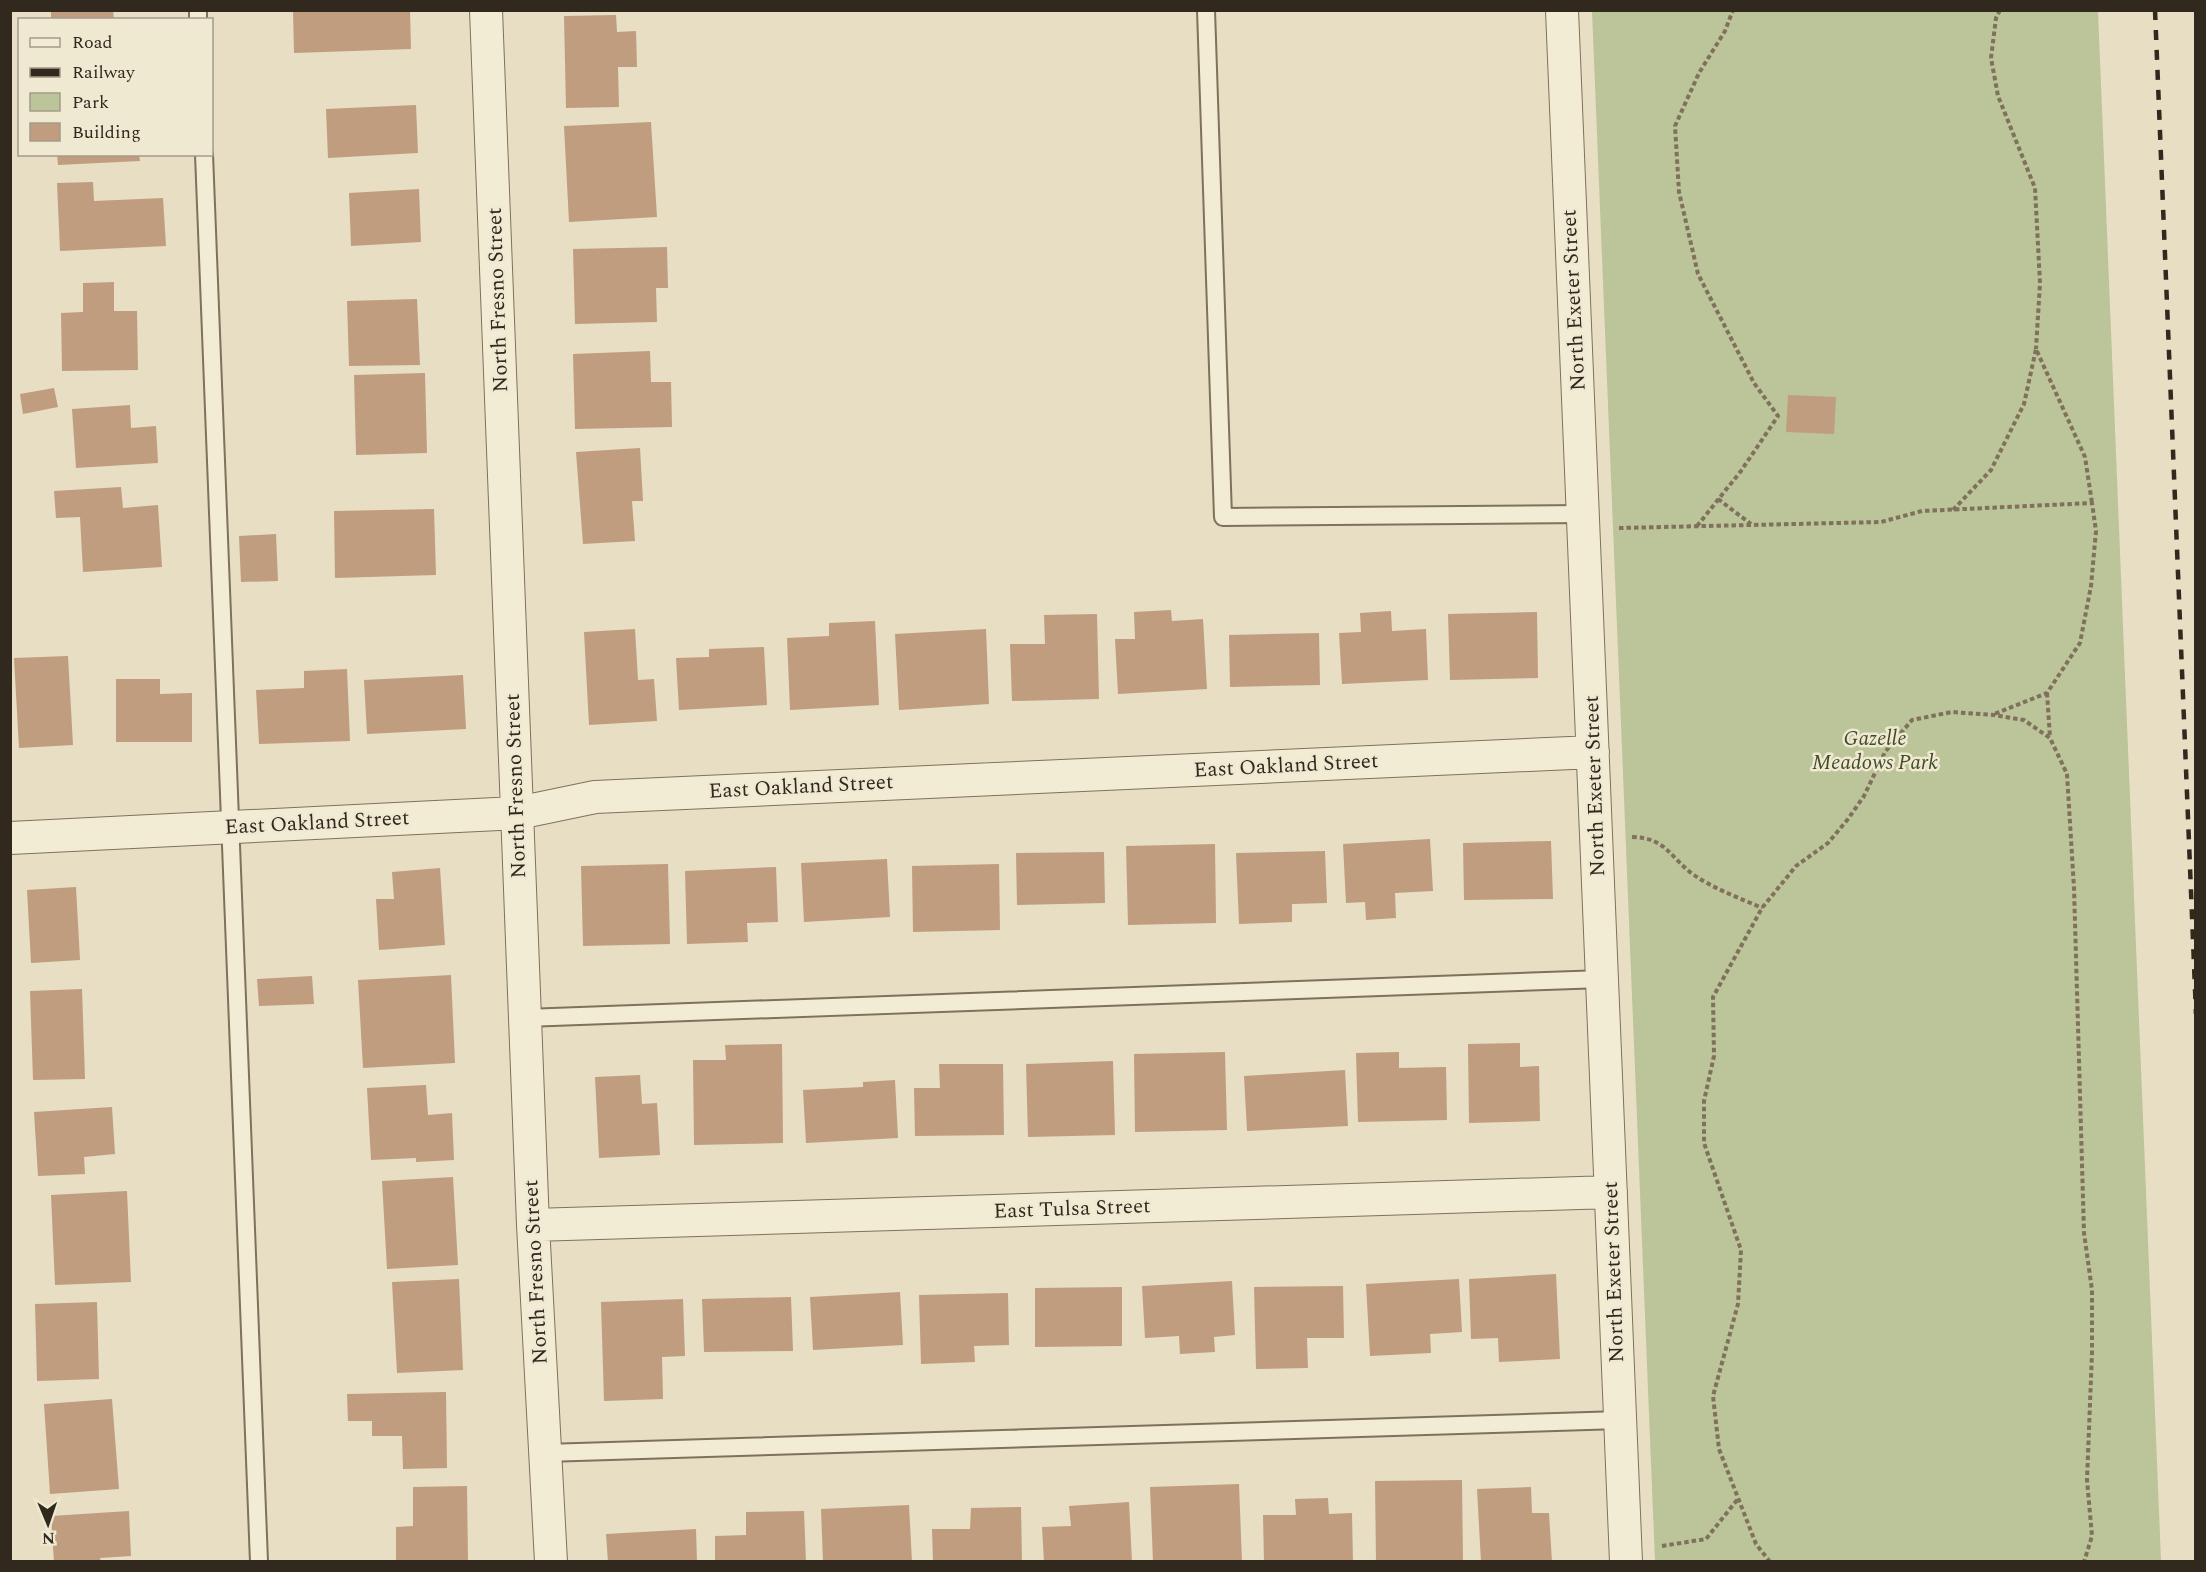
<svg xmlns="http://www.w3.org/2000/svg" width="2206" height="1572" viewBox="0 0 2206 1572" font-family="Spectral,serif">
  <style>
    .green { fill: #bcc499 }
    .building { fill: #c09d7e }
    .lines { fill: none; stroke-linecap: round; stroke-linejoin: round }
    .lane-casing { stroke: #7f715c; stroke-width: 20 }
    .street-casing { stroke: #7f715c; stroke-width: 34 }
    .path { stroke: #7f715c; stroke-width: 4; stroke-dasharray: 4.5 3; stroke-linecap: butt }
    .lane { stroke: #f3ecd5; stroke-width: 16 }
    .street { stroke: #f3ecd5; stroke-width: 32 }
    .rail { stroke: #31281e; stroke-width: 4.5; stroke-dasharray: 10 10; stroke-linecap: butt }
    .labels { text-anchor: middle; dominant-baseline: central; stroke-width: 5; stroke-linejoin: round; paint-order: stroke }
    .street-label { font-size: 21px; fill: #31281e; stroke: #f0e9d2 }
    .park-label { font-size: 21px; font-style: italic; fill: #404b28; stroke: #f0e9d2 }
  </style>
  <rect width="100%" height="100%" fill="#e7dec3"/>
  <path class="green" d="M1592 11H2098L2161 1561H1655Z"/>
  <path class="building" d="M51 10H113L114 20H51Z
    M293 10H410L411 49 294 53Z
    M616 15 617 32 636 31 637 67H618L619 107 566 108 564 16Z
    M416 105 418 153 328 158 326 109Z
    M651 122 657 217 569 222 564 126Z
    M57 154H139L140 161 58 165Z
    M93 182 94 201 163 198 166 246 60 251 57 183Z
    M419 189 421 242 351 246 349 193Z
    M667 247 668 288H656L657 322 575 324 573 249Z
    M114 282V311H137L138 370 62 371 61 313 83 312V283Z
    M417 299 420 365 349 366 347 301Z
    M650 351 651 382H671L672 427 575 429 573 354Z
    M425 373 427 453 356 455 354 375Z
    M54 388 58 407 23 414 20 394Z
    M1788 395 1836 397 1834 434 1786 432Z
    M130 405 131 428 156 426 158 463 76 468 72 409Z
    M640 448 643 501H632L635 541 583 544 576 452Z
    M121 487 123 508 158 505 162 567 83 572 80 517 56 518 54 491Z
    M434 509 436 575 335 578 334 511Z
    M276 534 278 581 241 582 239 536Z
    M1171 610 1172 621 1203 619 1207 689 1118 694 1115 639H1135L1134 612Z
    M1391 611 1392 631 1426 629 1428 680 1342 684 1339 633 1361 632 1360 613Z
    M1537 612 1538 678 1450 680 1448 614Z
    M1097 614 1099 699 1012 701 1010 644H1045L1044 615Z
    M875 621 879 705 790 710 787 638 829 636V623Z
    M635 629 638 680 654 679 657 721 589 725 584 632Z
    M986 629 989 704 899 710 895 634Z
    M1319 633 1320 685 1230 687 1229 635Z
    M764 647 767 705 679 710 676 658 709 657V649Z
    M68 656 73 745 19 748 14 658Z
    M347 669 350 741 259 744 256 690 304 688V671Z
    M463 675 466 729 367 734 364 680Z
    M116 679H160V694L192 693V742H116Z
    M1430 839 1433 891 1395 893 1396 918 1366 920 1365 902 1346 903 1343 844Z
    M1551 841 1553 899 1464 900 1463 843Z
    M1215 844 1216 923 1128 925 1126 846Z
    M1325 851 1327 903 1292 904V922L1239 924 1236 853Z
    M1104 852 1105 903 1017 905 1016 853Z
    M887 859 890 917 804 922 801 863Z
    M668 864 670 944 583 946 581 866Z
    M999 864 1000 930 913 932 912 866Z
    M776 867 778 922 747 923 748 942 687 944 685 871Z
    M440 868 445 945 379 950 376 899H394L392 872Z
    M76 887 80 960 31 963 27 890Z
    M451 975 455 1063 363 1068 358 980Z
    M312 976 314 1004 259 1006 257 979Z
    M82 989 85 1079 33 1080 30 991Z
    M1520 1043V1067L1539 1066 1540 1121 1469 1123 1468 1044Z
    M782 1044 783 1143 694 1145 693 1060H726L725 1045Z
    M1225 1052 1227 1130 1135 1132 1134 1054Z
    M1399 1052V1068L1446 1067 1447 1120 1358 1122 1356 1053Z
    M1113 1061 1115 1135 1028 1137 1026 1064Z
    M939 1064H1003L1004 1135 915 1136 914 1088H940Z
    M1345 1070 1348 1126 1247 1131 1244 1076Z
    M640 1075 642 1104 657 1103 660 1155 599 1158 595 1077Z
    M895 1080 898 1138 806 1143 803 1090 863 1087V1082Z
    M426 1085 428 1115 452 1113 454 1160 416 1162V1158L371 1160 367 1088Z
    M112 1107 115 1154 84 1157 85 1174 38 1176 34 1112Z
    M453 1177 458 1265 387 1269 382 1181Z
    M127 1191 131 1282 55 1285 51 1195Z
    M1556 1274 1560 1359 1499 1362 1498 1338 1471 1339 1469 1279Z
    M459 1279 463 1370 397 1373 392 1282Z
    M1459 1279 1462 1332 1430 1334 1431 1353 1370 1356 1366 1284Z
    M1232 1281 1235 1335 1214 1337 1215 1352 1180 1354 1179 1336 1145 1338 1142 1286Z
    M1343 1286 1344 1338H1307L1308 1368 1256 1369 1254 1287Z
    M1122 1287V1346L1035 1347V1288Z
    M900 1292 903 1345 813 1350 810 1297Z
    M1008 1293 1009 1345 974 1346 975 1362 921 1364 919 1295Z
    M791 1297 793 1351 704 1352 702 1299Z
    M683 1299 685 1356 662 1357 663 1399 604 1401 601 1302Z
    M97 1302 99 1379 37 1381 35 1304Z
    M446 1392 447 1468 403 1469 402 1436H372V1421H348L347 1394Z
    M112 1399 119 1489 50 1494 44 1404Z
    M1462 1480 1463 1562H1376L1375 1481Z
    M1239 1484 1242 1562H1153L1150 1487Z
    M467 1486 468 1562H396V1527L413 1526V1487Z
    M1531 1487 1532 1513H1549L1552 1562H1481L1477 1489Z
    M1328 1498 1329 1514 1352 1513 1353 1562H1264L1263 1515H1296L1295 1499Z
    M1129 1502 1132 1562H1044L1042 1527 1071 1526 1069 1506Z
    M909 1505 912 1562H823L821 1509Z
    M1021 1507 1022 1562H933L932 1529H970L971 1508Z
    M129 1511 131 1556 100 1558 101 1562H54L51 1516Z
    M804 1511 806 1562H715V1536L746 1535V1512Z
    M696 1529 697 1562H608L606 1534Z"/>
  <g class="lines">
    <g class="lane-casing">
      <path id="lane" d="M198 10V20
        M1206 10 1223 517 1584 514
        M204 154 259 1562
        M525 1018 1603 979
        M545 1453 1620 1420"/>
    </g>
    <g class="street-casing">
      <path id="street" d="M486 10 533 1225 551 1562
        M1562 10 1626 1562
        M10 838 518 813 595 797 1593 752
        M533 1225 1611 1192"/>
    </g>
    <path class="path" d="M2000 10 1996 18 1991 58 1998 96 2035 188 2040 283 2036 349
      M1718 499 1751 524
      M1953 510 1991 470 2024 404 2036 349 2085 457 2092 503
      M1697 526 1741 471 1778 416 1754 383 1698 274 1679 192 1675 126 1699 73 1725 31 1733 10
      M1619 528 1881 522 1922 511 2092 503 2096 531 2091 586 2080 643 2047 693 1994 714
      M2047 693 2050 737
      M1632 837C1667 838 1669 857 1694 875 1714 889 1740 898 1762 908
      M1662 1546 1706 1539 1737 1500
      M1770 1562 1756 1544 1719 1449 1713 1396 1738 1304 1741 1250 1704 1143V1101L1714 1056 1713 997 1762 908 1796 866 1828 843 1848 819 1864 796 1885 752 1912 720 1952 712 1994 715 2024 720 2050 738 2067 774 2074 888 2084 1233 2092 1290V1353L2087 1480 2092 1536 2084 1562"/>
    <use href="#lane" class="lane"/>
    <use href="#street" class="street"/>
    <path class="rail" d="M2155 10 2196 1014"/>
  </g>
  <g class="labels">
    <g class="street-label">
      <text transform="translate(498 300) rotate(-92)">North Fresno Street</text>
      <text transform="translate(1574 300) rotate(-93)">North Exeter Street</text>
      <text transform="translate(1286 766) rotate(-3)">East Oakland Street</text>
      <text transform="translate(516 786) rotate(-92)">North Fresno Street</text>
      <text transform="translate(1595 786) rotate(-92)">North Exeter Street</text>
      <text transform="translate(801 787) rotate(-3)">East Oakland Street</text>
      <text transform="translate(317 823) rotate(-3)">East Oakland Street</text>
      <text transform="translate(1072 1209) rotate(-2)">East Tulsa Street</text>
      <text transform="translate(536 1272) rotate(-93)">North Fresno Street</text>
      <text transform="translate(1614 1272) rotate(-92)">North Exeter Street</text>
    </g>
    <g class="park-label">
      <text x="1875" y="739">Gazelle<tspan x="1875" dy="24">Meadows Park</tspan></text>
    </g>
  </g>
  <rect width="2206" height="1572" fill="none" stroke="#31281e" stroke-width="24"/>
  <rect x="18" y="18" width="195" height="138" fill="#f0e9d2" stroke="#a49c8a" stroke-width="1.5"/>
  <rect x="30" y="38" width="30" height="9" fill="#f3ecd5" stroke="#a49c8a" stroke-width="1.5"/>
  <text x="72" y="48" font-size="18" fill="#31281e">Road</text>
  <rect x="30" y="68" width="30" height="9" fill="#31281e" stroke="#a49c8a" stroke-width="1.5"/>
  <text x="72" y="78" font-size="18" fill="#31281e">Railway</text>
  <rect x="30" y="93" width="30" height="18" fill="#bcc499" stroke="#a49c8a" stroke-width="1.5"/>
  <text x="72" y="108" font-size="18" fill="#31281e">Park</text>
  <rect x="30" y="123" width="30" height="18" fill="#c09d7e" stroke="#a49c8a" stroke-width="1.5"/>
  <text x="72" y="138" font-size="18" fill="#31281e">Building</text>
  <g transform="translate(48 1524) rotate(178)" stroke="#f0e9d2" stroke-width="4.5" paint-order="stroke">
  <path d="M0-4.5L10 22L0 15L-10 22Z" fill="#31281e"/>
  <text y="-9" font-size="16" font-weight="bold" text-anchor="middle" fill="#31281e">N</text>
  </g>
</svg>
